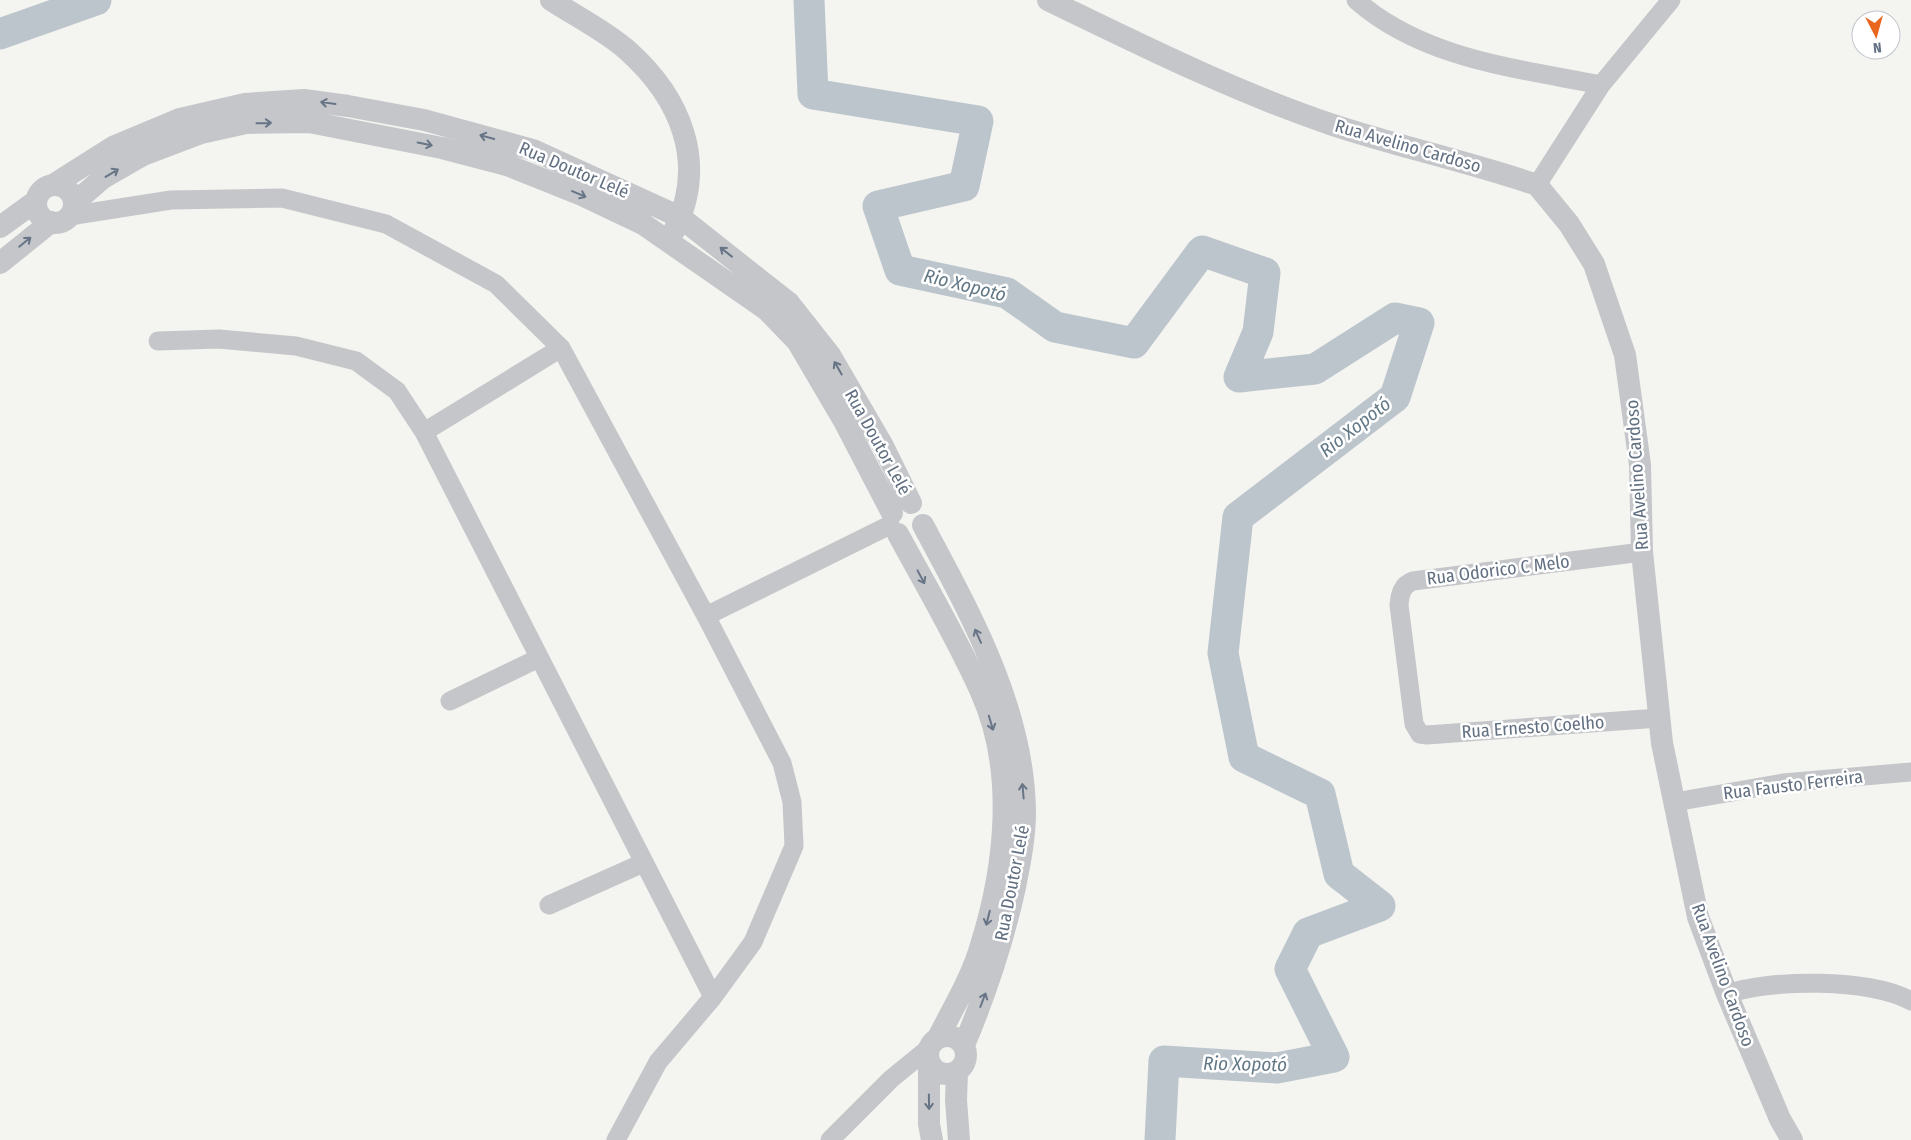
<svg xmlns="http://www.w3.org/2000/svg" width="1911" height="1140" viewBox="0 0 1911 1140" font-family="'Fira Sans Condensed',sans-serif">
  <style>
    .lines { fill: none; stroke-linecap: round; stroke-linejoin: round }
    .river { stroke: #bcc5cc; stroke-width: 31 }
    .minor { stroke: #c4c6ca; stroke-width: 19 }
    .tertiary { stroke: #c4c6ca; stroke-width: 22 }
    .oneway { stroke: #677486 }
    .labels { text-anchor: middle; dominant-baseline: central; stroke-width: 5; stroke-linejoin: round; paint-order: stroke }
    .street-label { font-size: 18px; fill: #627082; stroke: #fff }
    .water-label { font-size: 19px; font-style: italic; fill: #637886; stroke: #fff }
  </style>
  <rect width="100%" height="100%" fill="#f4f4f0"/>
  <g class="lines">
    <path class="river" d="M809 0 813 94 978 121 964 186 878 206 900 270 1007 293 1055 327 1134 343 1202 251 1265 273 1258 332 1239 377 1315 369 1395 318 1419 323 1395 397 1238 517 1223 653 1244 757 1320 794 1339 874 1380 906 1308 933 1290 969 1334 1057 1277 1068 1164 1061 1160 1140
      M0 34 96 0"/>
    <path class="minor" d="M1356 0C1423 59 1516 68 1601 85
      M1537 185 1601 85 1671 0
      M69 216 171 200 282 198 386 224 496 284 561 348 706 616 782 763 792 802 794 846 753 942 713 997 658 1062 616 1140
      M158 341 219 339 296 346 356 361 397 391 424 432 713 997
      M424 432 561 348
      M1642 552 1413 581C1402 585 1400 594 1399 605L1414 724 1420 734 1427 735 1659 718
      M706 616 890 525
      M450 701 539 658
      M1675 802 1783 783 1911 772
      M549 905 643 863
      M1727 994C1770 979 1870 978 1911 1001
      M830 1140 891 1079 929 1048"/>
    <path class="tertiary" d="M551 0C574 15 607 32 627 50 681 98 708 163 674 231
      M1048 0C1141 45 1235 92 1333 125 1400 147 1470 162 1537 185L1569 224 1594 264 1625 355 1640 465 1642 552 1662 743 1698 917 1727 994 1780 1119 1792 1140
      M53 185 113 147 180 119 245 104 304 100 348 106 424 120 533 150 680 217 789 303 830 355 883 446 911 503
      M36 204a19 19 0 1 1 38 0a19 19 0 1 1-38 0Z
      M74 203 103 178 143 155 201 133 246 123 309 122 442 148 507 165 582 195 643 224 767 310 797 341 844 421 892 513
      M0 227 36 201
      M0 263 51 222
      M923 525C970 613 1024 709 1025 812 1025 837 1020 862 1015 887 1003 942 986 993 964 1045
      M898 534C926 586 957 638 981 692 1016 770 1006 865 981 945 972 977 953 1008 938 1038
      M928 1055a19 19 0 1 1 38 0a19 19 0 1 1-38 0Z
      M929 1063V1124L932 1140
      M957 1072 956 1100 959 1140"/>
  </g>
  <defs><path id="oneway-shaft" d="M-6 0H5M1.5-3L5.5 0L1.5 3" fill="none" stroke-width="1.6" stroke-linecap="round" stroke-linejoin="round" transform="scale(1.25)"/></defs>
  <g class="oneway">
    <use href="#oneway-shaft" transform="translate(328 103) rotate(-172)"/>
    <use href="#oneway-shaft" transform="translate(264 123) rotate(-1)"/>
    <use href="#oneway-shaft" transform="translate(487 137) rotate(-165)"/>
    <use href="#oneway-shaft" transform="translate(425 144) rotate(11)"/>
    <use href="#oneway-shaft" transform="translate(112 173) rotate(-31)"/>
    <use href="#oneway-shaft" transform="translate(579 194) rotate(23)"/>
    <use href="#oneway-shaft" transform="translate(25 242) rotate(-39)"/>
    <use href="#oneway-shaft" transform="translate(726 252) rotate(-142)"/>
    <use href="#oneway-shaft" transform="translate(838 368) rotate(-120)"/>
    <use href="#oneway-shaft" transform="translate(921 577) rotate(62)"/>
    <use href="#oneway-shaft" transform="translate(978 636) rotate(-114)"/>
    <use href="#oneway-shaft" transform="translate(991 723) rotate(73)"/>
    <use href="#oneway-shaft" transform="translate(1023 791) rotate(-95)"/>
    <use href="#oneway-shaft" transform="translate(988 918) rotate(104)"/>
    <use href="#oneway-shaft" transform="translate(983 1000) rotate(-69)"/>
    <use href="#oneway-shaft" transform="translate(929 1102) rotate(89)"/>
  </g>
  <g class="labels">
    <g class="street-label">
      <text transform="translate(1408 146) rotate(16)">Rua Avelino Cardoso</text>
      <text transform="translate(574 170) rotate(23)">Rua Doutor Lelé</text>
      <text transform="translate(878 442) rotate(61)">Rua Doutor Lelé</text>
      <text transform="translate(1637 475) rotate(-94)">Rua Avelino Cardoso</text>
      <text transform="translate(1498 570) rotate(-7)">Rua Odorico C Melo</text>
      <text transform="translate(1533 727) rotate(-4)">Rua Ernesto Coelho</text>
      <text transform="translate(1793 785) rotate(-7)">Rua Fausto Ferreira</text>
      <text transform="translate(1012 883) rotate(-79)">Rua Doutor Lelé</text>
      <text transform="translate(1723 975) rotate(70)">Rua Avelino Cardoso</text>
    </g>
    <g class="water-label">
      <text transform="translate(965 285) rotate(14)">Rio Xopotó</text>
      <text transform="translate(1355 427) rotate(-38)">Rio Xopotó</text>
      <text transform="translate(1245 1064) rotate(1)">Rio Xopotó</text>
    </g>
  </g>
  <g transform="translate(1876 35) rotate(174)"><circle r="24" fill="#ffffff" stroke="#c0c6cd"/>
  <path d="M0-4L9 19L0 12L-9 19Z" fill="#e8661d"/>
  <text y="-8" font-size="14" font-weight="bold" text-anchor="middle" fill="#627082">N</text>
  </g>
</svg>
